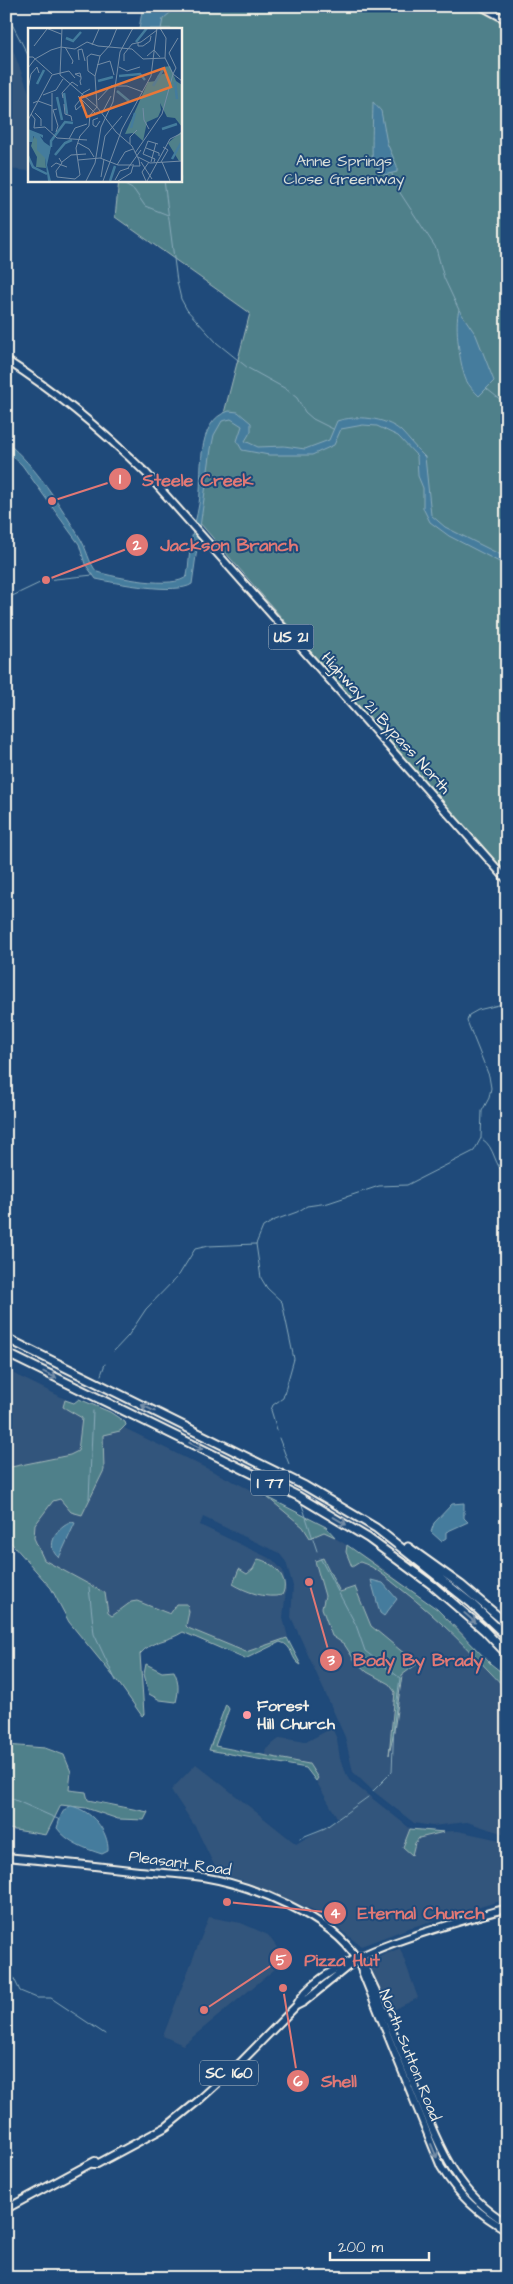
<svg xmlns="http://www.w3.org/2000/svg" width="513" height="2284" viewBox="0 0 513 2284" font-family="'Architects Daughter',sans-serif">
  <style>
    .built { fill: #32547b }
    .green { fill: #4f808a; stroke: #a2b8b9 }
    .water { fill: #447c9d; stroke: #8aabbb }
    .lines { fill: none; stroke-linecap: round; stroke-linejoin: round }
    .stream { stroke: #8aabbb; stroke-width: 1 }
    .major-casing { stroke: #f4f1e8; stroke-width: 10 }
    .highway-casing { stroke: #f4f1e8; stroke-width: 11 }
    .major { stroke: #1f4a7a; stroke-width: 6 }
    .highway { stroke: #1f4a7a; stroke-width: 7 }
    .oneway { stroke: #748da6 }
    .poi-dot { fill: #ff9aa2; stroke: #1f4a7a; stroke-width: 2 }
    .labels { text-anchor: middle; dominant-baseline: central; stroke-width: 4; stroke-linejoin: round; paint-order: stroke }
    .shield { fill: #1f4a7a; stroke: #b4bfc7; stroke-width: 1 }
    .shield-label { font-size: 15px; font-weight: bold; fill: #f4f1e8 }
    .park-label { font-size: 16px; fill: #dbe0da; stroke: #1f4a7a }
    .street-label { font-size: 16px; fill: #f4f1e8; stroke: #1f4a7a }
    .poi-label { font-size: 16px; font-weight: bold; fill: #f4f1e8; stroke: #1f4a7a; text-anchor: start }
    .inset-river { fill: none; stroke: #447c9d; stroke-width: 2.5 }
    .inset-road { fill: none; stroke: #748da6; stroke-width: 1 }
    .view { fill: #ea7738; fill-opacity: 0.15; stroke: #ea7738; stroke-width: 2.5 }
    .inset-edge { fill: none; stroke: #f4f1e8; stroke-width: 2.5 }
    .leader { fill: none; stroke: #e27875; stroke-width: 2 }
    .callout-dot { fill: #e27875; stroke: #1f4a7a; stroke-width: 2 }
    .mark-label { font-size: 15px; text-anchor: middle; font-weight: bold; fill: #fff }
    .callout-label { font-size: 18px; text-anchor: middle; font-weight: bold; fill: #e27875; stroke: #1f4a7a; stroke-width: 4; stroke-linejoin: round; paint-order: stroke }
  </style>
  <rect width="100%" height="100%" fill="#1f4a7a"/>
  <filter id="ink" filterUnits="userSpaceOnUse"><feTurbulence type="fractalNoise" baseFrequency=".02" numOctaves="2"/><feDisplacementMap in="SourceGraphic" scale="10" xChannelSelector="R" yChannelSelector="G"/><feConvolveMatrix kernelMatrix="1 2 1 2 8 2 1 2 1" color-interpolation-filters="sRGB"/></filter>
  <g filter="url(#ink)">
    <path class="built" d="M6 32 29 92V171L6 169Z
      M6 1370 326 1527 335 1538 374 1562 437 1609 465 1635 459 1640 507 1690V1835L467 1822 432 1826 414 1823 373 1791 353 1772 345 1737 291 1617 293 1586 286 1562 279 1553 203 1517 200 1525 273 1560 283 1571 286 1589 283 1618 288 1637 245 1659 139 1614 142 1712 69 1622 51 1588 6 1537Z
      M332 1728 337 1739 340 1759 349 1780 412 1830 427 1832 458 1831 495 1839 507 1846V1899L409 1928 361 1946 329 1921 328 1916 241 1880 218 1873 196 1828 171 1790 196 1764 296 1844 338 1819 308 1767 267 1760 265 1750 280 1738 306 1742Z
      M209 1917 241 1923 268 1935 286 1960 183 2045 163 2036Z
      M400 1948 418 1998 389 2012 370 1964 374 1959Z"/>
    <path class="green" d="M151 6H507V874L369 719 199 522 211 433 223 417 250 313 115 217 119 180H180V29H145Z
      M79 1399 110 1412 125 1422 126 1425 120 1431 103 1435 104 1470 82 1515 71 1512 60 1499 53 1501 35 1525 34 1538 44 1560 105 1593 108 1613 112 1616 131 1602 137 1601 170 1614 177 1604H187L189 1612 186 1626 188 1628 246 1652 287 1638 301 1665C290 1660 294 1645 280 1642L245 1659 183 1632C168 1642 153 1639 140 1654L144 1714 142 1716 118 1682 69 1622 51 1588 6 1537V1468L70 1455 78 1451 82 1418 63 1407 65 1400 74 1403Z
      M267 1497 326 1527 335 1537 324 1532 310 1538 303 1527Z
      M347 1545 437 1609 491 1664 505 1675 507 1690C473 1654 440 1619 401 1589 388 1579 376 1567 360 1562L352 1567 346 1552Z
      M323 1558 340 1592 355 1587 371 1626 417 1664 402 1675 394 1731 389 1755 395 1692 389 1684 367 1672 355 1661 344 1644 332 1636 322 1608 325 1596 315 1561Z
      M258 1559C273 1562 291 1579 282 1595 266 1599 246 1592 233 1584L239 1569 247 1574 253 1569Z
      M146 1664 162 1672 174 1671C179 1681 179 1691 176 1702L160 1700 149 1694 144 1674Z
      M226 1704 229 1709 215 1746 309 1764 318 1778 316 1781 306 1768 209 1750Z
      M6 1745 45 1748 64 1755 71 1772 69 1790 86 1792 88 1800 148 1812 144 1820 118 1819 86 1808 61 1805 46 1835 9 1829 6 1827Z
      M410 1829 444 1832 419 1838 415 1843 412 1855 403 1847Z"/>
    <path class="water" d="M143 6H170L171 12 163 19 161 29H139Z
      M373 102 381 111 387 143 397 166V172L384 175C381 171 375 167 373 162 371 159 373 111 373 102Z
      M459 310 476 335 494 381 479 396C474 391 469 386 466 380 460 366 454 324 459 310Z
      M229 411 238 412 251 423V431L245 441 258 447 284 446 305 449 329 440 337 421C356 415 385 417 401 431 409 439 416 449 425 457L431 515 445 527 507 558V566L449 536 430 522 423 508V488L418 476 417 456 398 436 377 426 363 425 341 429 334 445 312 455H269L242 450 237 441 242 426 231 419 222 421 214 435 211 449 192 584C177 595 115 583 96 579L85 564 79 544 70 532 22 465 6 450V442C36 466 60 505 80 538 87 549 88 562 97 572 114 577 175 590 187 576 189 565 189 553 191 542 193 529 197 517 199 504 203 475 194 421 229 411Z
      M464 1503V1518L468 1522 446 1532V1538L441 1541 431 1532 434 1523 452 1504Z
      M72 1522 75 1523 59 1558C44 1546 57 1527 72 1522Z
      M371 1580 383 1583 397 1599 384 1616 380 1613Z
      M71 1806C91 1810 109 1831 108 1851L102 1854C86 1849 67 1842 57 1828 60 1819 61 1809 71 1806Z"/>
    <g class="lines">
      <path class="stream" d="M6 18 13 26 29 57
        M392 174 395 185 436 248 444 278 459 310
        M116 180 134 190 145 206 168 215
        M164 180 177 282 181 299 187 310 217 343 248 368 286 389 297 398 305 412 313 419 333 429
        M487 389 507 405
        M6 599 46 580 93 575
        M482 1139C496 1147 493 1167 507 1175
        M114 1351 128 1336 146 1309 179 1275 195 1249 208 1246 256 1244
        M101 1375 105 1364
        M278 1433 271 1410 273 1405 283 1398 294 1359 282 1302 267 1288 261 1278 256 1244 263 1227 275 1220 297 1212 307 1206 328 1203 379 1186 407 1185 474 1151 481 1138 482 1111 489 1098 491 1088 489 1076 467 1021 469 1015 478 1010 507 1003
        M279 1438 289 1464
        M89 1499 93 1411
        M302 1505 317 1551
        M320 1558 356 1625 365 1651 400 1678 394 1722 392 1772 373 1791
        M89 1587 94 1634 116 1681
        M6 1796 60 1820
        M300 1838 325 1828 368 1797
        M6 1962 20 1991 37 1998H51L105 2034"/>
      <g class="major-casing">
        <path id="major" d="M481 6 507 20
          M6 360C58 393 103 431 147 474L507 880
          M6 1857C50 1861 95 1866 139 1871 160 1873 182 1874 203 1877 251 1885 331 1916 357 1959L441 2167C458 2195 479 2215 507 2230
          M359 1962 365 1968 375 1989C390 2023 403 2057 417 2091 438 2143 455 2193 507 2223
          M296 2006C320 1955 454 1924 507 1908
          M93 2164H97L166 2127 198 2101 240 2063 296 2006 304 2002 357 1959
          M6 2209 95 2161"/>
      </g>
      <g class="highway-casing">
        <path id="highway" d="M6 1338 305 1486 376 1528 404 1550 471 1603 507 1637
          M6 1353 298 1496 368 1538 432 1585 484 1630 507 1654
          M408 1547 461 1585 507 1624"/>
      </g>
      <use href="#major" class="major"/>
      <use href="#highway" class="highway"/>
    </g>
    <defs><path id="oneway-shaft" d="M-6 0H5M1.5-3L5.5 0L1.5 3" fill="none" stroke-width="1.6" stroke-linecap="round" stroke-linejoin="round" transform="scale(1.25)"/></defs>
    <g class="oneway">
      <use href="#oneway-shaft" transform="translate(50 1375) rotate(26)"/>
      <use href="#oneway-shaft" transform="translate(148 1408) rotate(-154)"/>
      <use href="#oneway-shaft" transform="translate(196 1446) rotate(26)"/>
      <use href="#oneway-shaft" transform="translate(340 1521) rotate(31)"/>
      <use href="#oneway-shaft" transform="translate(470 1618) rotate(41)"/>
      <use href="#oneway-shaft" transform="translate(434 2151) rotate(67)"/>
    </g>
  </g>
  <circle class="poi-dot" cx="247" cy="1715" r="5"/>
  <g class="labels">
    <g class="shield">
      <rect x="268.5" y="624.5" width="45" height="25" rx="4"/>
      <rect x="251" y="1470.5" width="38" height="25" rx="4"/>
      <rect x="200" y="2060.5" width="58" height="25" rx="4"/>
    </g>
    <g class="shield-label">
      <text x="291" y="637">US 21</text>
      <text x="270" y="1483">I 77</text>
      <text x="229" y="2073">SC 160</text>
    </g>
    <g class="park-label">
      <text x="344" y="161">Anne Springs<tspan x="344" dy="18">Close Greenway</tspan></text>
    </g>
    <g class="street-label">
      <text transform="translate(386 723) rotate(48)">Highway 21 Bypass North</text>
      <text transform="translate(180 1863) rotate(8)">Pleasant Road</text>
      <text transform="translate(410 2055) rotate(68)">North Sutton Road</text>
    </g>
    <g class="poi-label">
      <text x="257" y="1706">Forest<tspan x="257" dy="18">Hill Church</tspan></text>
    </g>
  </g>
  <g transform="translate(28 28)">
    <rect width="154" height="154" fill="#1f4a7a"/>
    <path d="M142 38 148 53 154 57V99L147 90 139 89 132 75 133 82 130 89 119 94 115 113 106 105 97 106 120 54 128 53 130 47 139 45 136 39ZM154 103V133H151L140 115ZM6 108 10 111V120L12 113 22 125 17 130 18 140 8 139 9 129 3 118Z" fill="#4f808a"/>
    <path d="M0 101 15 107V110L12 108 16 114 23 119 19 137 23 153H20L17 130 9 122V111L5 108V114H0Z" fill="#447c9d"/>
    <path class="inset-river" d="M38 10 45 13 53 4M108 14 119 0M91 48 112 46 117 52M70 53 85 49M147 54 149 71M9 56 16 42M125 58 136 40M89 63 101 73M36 65 39 86M29 69 34 92M103 100 107 85M134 101 149 96M23 119V113L37 94 45 95M27 127 37 115 44 112M0 128 5 139 19 146M144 131 153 115M82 153 87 138"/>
    <path class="inset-road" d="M18 0 33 6M34 0 32 47 69 79 88 104 104 118 111 132 112 138H105L103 145 90 153M132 0 138 10 137 30M110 15V18H115L122 13 123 8M64 17 71 1M6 18 19 1M37 19 45 33 44 36M141 25 148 40 145 46M141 25 150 10M119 28 126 22 132 29M0 29H5L24 46M51 32 50 22 54 21 57 33M96 33V26L104 16 113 14 129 2M69 37 82 33 86 47M91 39 99 43 112 39M0 40 7 31 23 22 33 19 47 21 59 14 70 18 104 21 115 31 137 30 145 46 154 53M3 46 9 39 11 45M24 47 41 43 47 50M67 48 60 43 59 29 63 26 72 28M53 57 52 53 53 51V49L52 45 47 46 53 49M0 61 3 46M15 67 28 62 35 51M50 68 68 86M35 70 34 65 44 54 50 58M52 72 47 78 48 82 55 76 52 71 55 65 62 61M70 72 83 58H99L115 64M5 75 10 73 24 78M36 76 37 86 43 88 44 93M69 79 67 48 72 28 82 17 89 0M115 80 116 92 121 101M7 85 13 91V98M74 85 83 68M3 86 7 91 6 100 17 99 29 110 59 112M70 90 65 92V97L68 99 72 93M0 92 24 47M24 103V65M28 104 30 98 25 82 29 81M52 108 48 120 52 147M52 108 61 98 62 87 69 79M41 111 47 100 59 96M50 115 61 121 66 129M102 116V109L109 102M118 120 131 125V128M107 125 134 86 145 46M110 129 122 135 154 133M31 130 34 135 28 143 29 149 47 151 52 147M73 130 77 108 94 88M50 132 72 130 90 137H106M34 134 43 127 58 126M113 134 124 151M123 134 128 115M126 134 127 131 115 126 120 113 130 116M133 134 140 122 135 119M134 134 142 153M89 137 97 124 105 121M23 139 28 135 39 139M100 140 113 122M73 149 76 131M87 152 92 143 101 140M58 153 67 135 73 99 85 74 92 24 105 0M75 153 94 101 123 48 129 0M118 153 114 144 121 134M119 153 142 111 154 105"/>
    <path class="view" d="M136 40 143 59 59 89 52 70Z"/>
    <rect width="154" height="154" class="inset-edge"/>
  </g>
  <path class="leader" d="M52 501L120 479M46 580L137 545M309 1582L331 1660M227 1902L335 1913M204 2010L281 1959M283 1988L298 2081"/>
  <g class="callout-dot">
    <circle cx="52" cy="501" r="5"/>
    <circle cx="46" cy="580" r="5"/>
    <circle cx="309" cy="1582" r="5"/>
    <circle cx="227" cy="1902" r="5"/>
    <circle cx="204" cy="2010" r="5"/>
    <circle cx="283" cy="1988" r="5"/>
    <circle cx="120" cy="479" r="12"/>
    <circle cx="137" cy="545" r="12"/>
    <circle cx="331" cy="1660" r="12"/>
    <circle cx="335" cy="1913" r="12"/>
    <circle cx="281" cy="1959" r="12"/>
    <circle cx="298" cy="2081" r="12"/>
  </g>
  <g class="mark-label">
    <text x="120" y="484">1</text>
    <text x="137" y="550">2</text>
    <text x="331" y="1665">3</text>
    <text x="335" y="1918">4</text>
    <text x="281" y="1965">5</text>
    <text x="298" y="2086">6</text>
  </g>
  <g class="callout-label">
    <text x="198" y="486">Steele Creek</text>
    <text x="229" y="551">Jackson Branch</text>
    <text x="418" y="1666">Body By Brady</text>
    <text x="421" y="1919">Eternal Church</text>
    <text x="342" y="1966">Pizza Hut</text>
    <text x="339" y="2087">Shell</text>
  </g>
  <rect width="513" height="2284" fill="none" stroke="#1f4a7a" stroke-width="25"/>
  <rect x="12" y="12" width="488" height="2259" fill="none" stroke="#f4f1e8" stroke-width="2" filter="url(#ink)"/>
  <path d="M330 2252v8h99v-8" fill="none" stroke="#f4f1e8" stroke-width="2.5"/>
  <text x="338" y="2252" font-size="15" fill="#f4f1e8" stroke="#1f4a7a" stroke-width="4" paint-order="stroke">200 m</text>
</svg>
